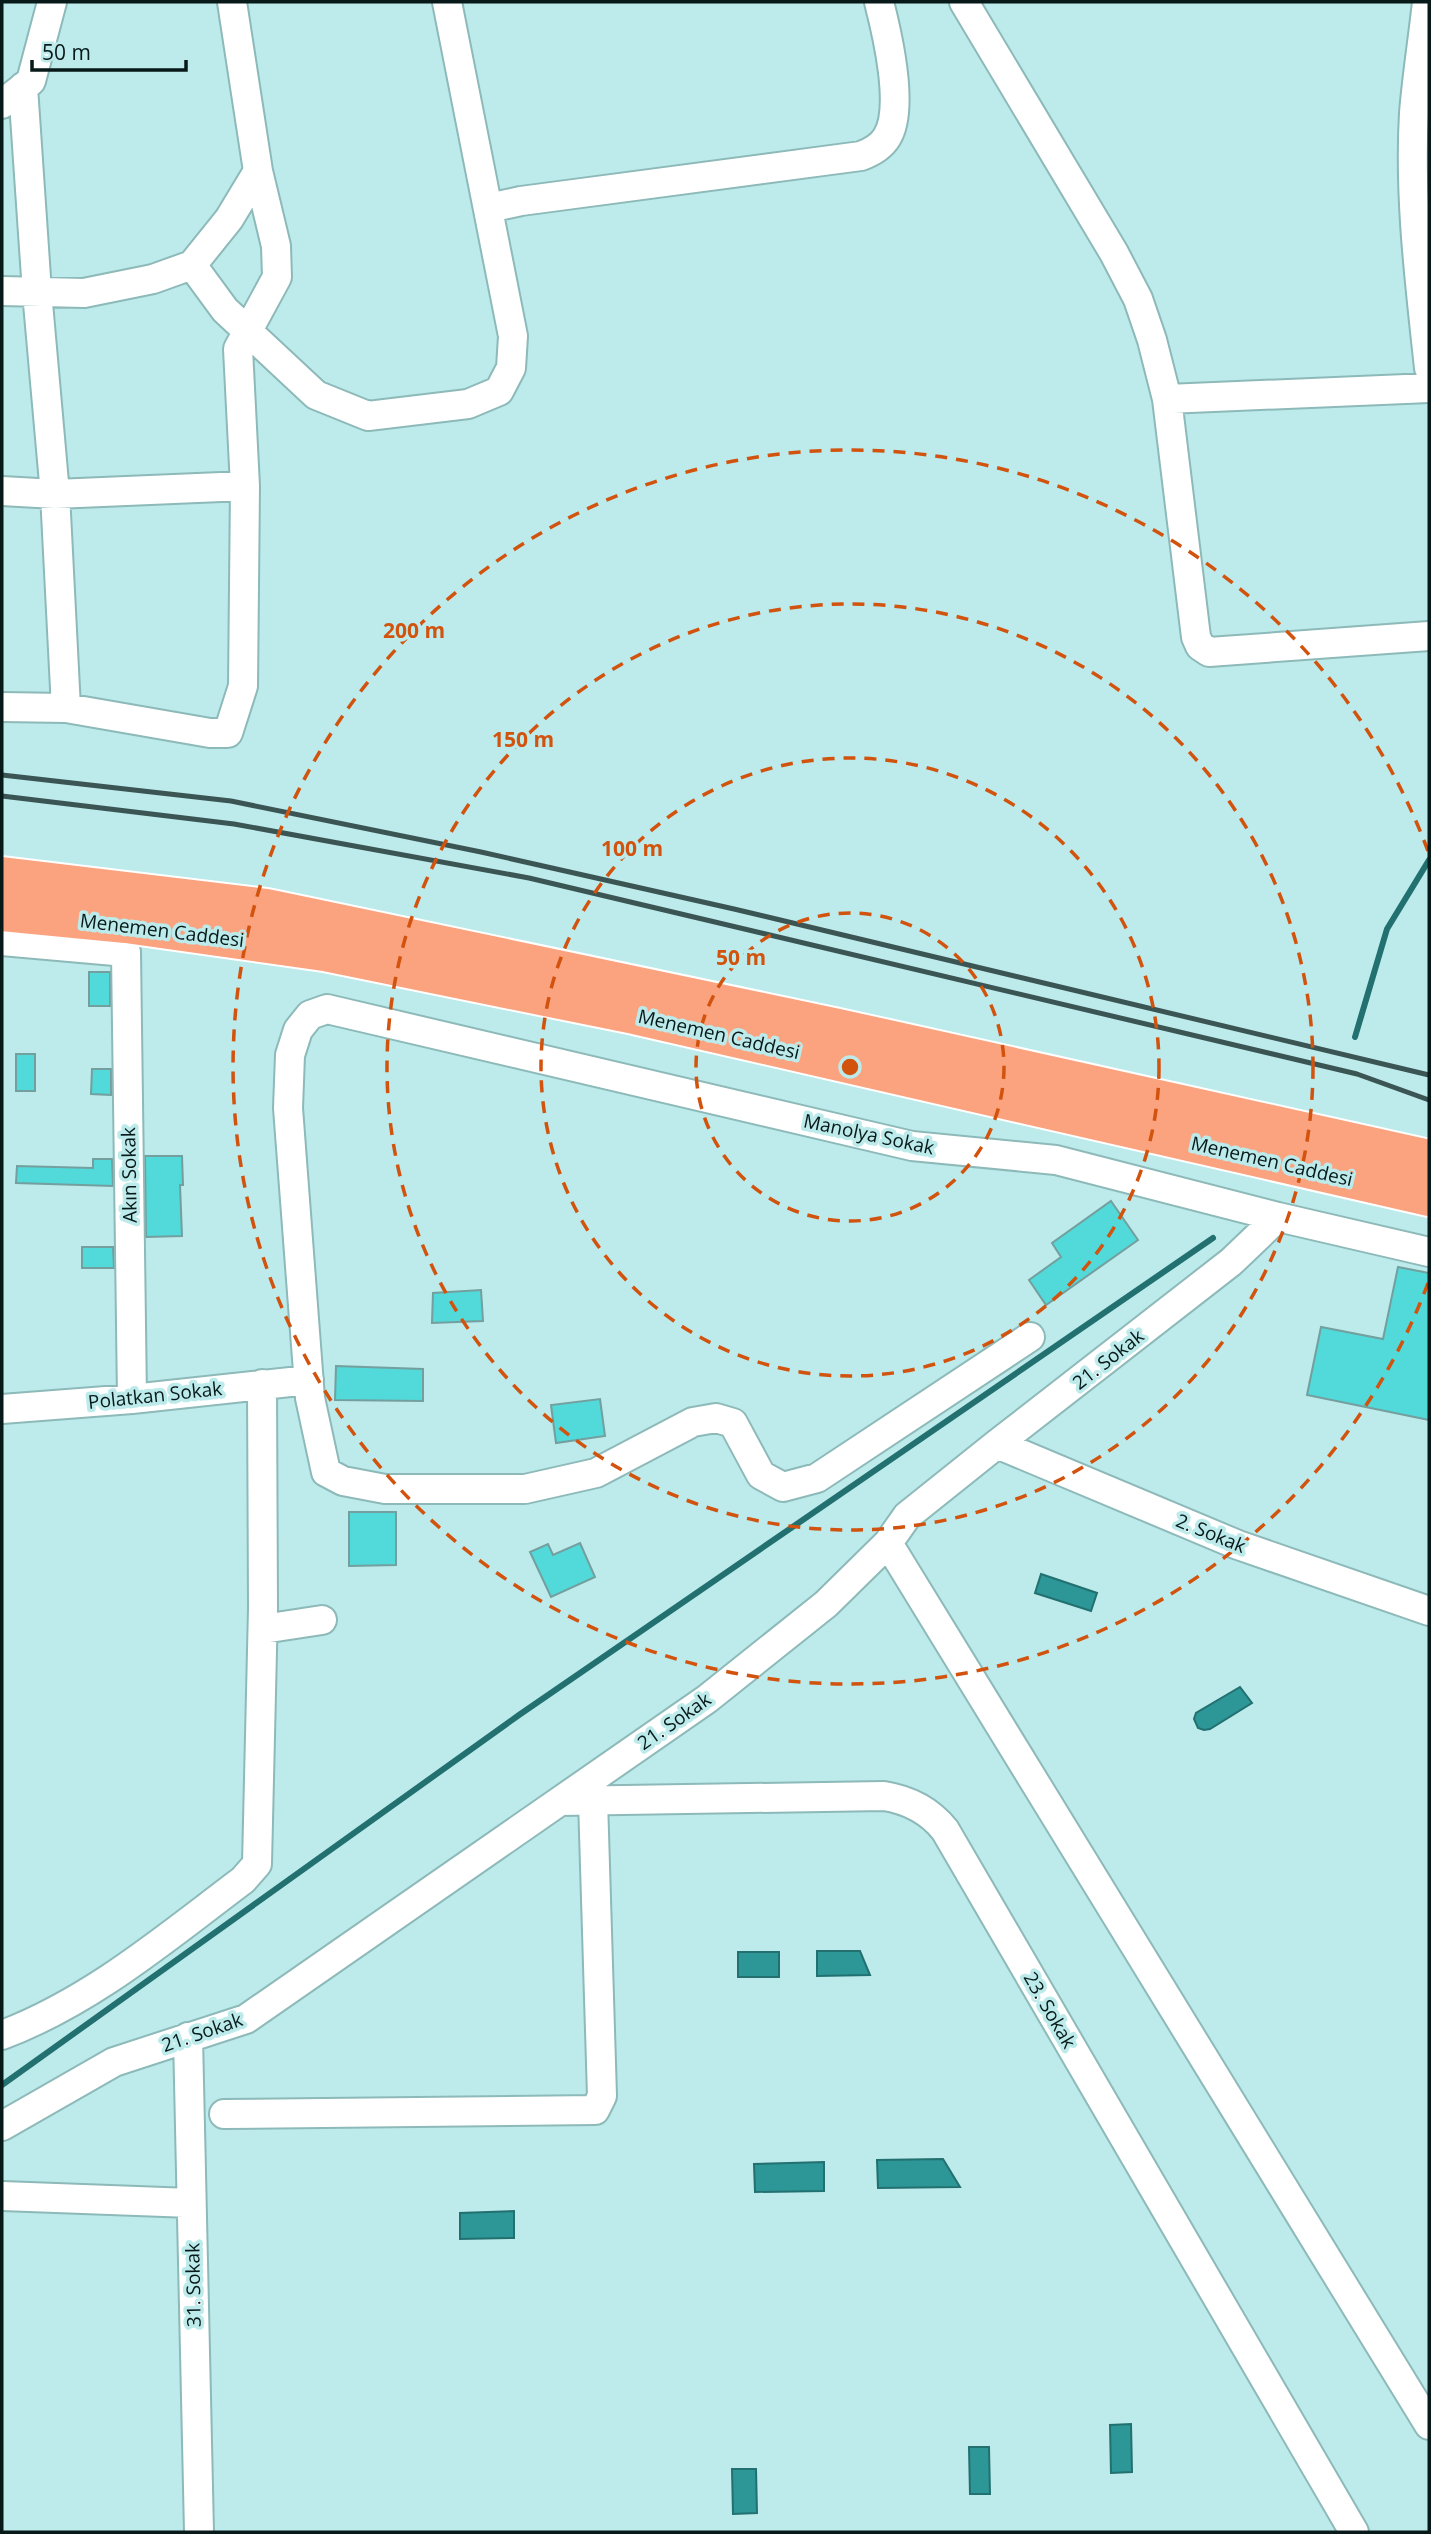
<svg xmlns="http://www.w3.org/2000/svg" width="1431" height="2534" viewBox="0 0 1431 2534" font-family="'Open Sans',sans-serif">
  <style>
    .water { fill: #2d9696; stroke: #227070; stroke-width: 2 }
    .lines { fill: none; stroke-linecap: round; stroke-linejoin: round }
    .stream { stroke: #227070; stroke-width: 6 }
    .building { fill: #52d9d9; stroke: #739f9e; stroke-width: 2 }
    .minor-casing { stroke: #8db9b9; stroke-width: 32 }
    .highway-casing { stroke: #fff; stroke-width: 42 }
    .minor { stroke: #fff; stroke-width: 28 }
    .highway { stroke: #fba27f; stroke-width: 38 }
    .rail { stroke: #3b5555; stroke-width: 5 }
    .ring { fill: none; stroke: #d2530d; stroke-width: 3.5; stroke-dasharray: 12 9 }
    .labels { text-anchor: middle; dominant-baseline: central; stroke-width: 7; stroke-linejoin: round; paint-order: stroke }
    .street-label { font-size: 19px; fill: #071919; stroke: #bdeaea }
    .centre { fill: #d2530d; stroke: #bdeaea; stroke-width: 3.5 }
    .ring-label { font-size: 21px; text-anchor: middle; font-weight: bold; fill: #d2530d; stroke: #bdeaea; stroke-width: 7; stroke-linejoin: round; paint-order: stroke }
  </style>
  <rect width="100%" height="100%" fill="#bdeaea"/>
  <path class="water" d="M1041 1574 1097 1593 1091 1611 1035 1593Z
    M1240 1687 1252 1703 1210 1729 1204 1730 1198 1728 1194 1719 1196 1713Z
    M817 1951H860L870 1975 817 1976Z
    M738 1952H779V1977H738Z
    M943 2159 960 2187 878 2188 877 2160Z
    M824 2162V2191L755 2192 754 2164Z
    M514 2211V2238L460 2239V2213Z
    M1131 2424 1132 2472 1111 2473 1110 2425Z
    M969 2447H989L990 2494H970Z
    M732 2469H756L757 2513 733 2514Z"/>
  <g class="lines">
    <path class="stream" d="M1355 1037 1387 929 1429 860
      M2 2085 519 1715 1213 1238"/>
  </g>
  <path class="building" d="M89 972H110V1006H89Z
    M16 1054H35V1091H16Z
    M92 1069H111V1095L91 1094Z
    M145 1156H182L183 1185H180L182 1236 146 1237Z
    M93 1159H112L113 1186 16 1183 17 1166 93 1168Z
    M1111 1201 1138 1240 1046 1305 1029 1280 1061 1257 1052 1243Z
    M82 1247H113L114 1268H82Z
    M1398 1267 1429 1273V1420L1307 1395 1321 1327 1383 1339Z
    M481 1290 483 1321 432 1323 433 1293Z
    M336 1366 423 1369V1401L335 1400Z
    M600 1399 605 1436 556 1443 551 1405Z
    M349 1512H396V1565L349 1566Z
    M580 1543 595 1577 551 1597 530 1552 548 1544 553 1555Z"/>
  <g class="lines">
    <g class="minor-casing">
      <path id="minor" d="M964 2 1114 253 1138 299 1152 340 1167 399 1196 637 1200 646 1209 652 1429 636
        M1427 2C1423 39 1417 76 1414 113 1409 197 1420 284 1429 368
        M23 87 37 292 55 494 66 708
        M2 104 31 81 52 2
        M489 208 521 201 861 156C872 152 881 147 887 137 905 108 887 33 879 2
        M192 265 225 310 316 395 368 416 468 404 499 391 511 368 513 336 447 2
        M2 291 84 293 153 279 192 265 229 219 258 171 232 2
        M1167 399 1429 388
        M2 491 55 494 245 486
        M2 707 66 708 210 733H228L243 686 245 486 238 349 277 277 276 246 258 171
        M2 941 126 952 132 1399
        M1030 1337 817 1478 783 1487 761 1475 733 1423 716 1418 693 1422 596 1473 525 1489H385L343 1481 326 1472 310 1398 288 1108 290 1055 298 1030 310 1015 327 1009 912 1146 1056 1160 1278 1217 1429 1252
        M2 1409 132 1399 309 1380
        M997 1444 1238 1545 1429 1611
        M888 1543 1429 2425
        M263 1629 322 1620
        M560 1801 884 1796C909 1800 929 1810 945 1830L1354 2532
        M2 2035C92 2001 167 1937 243 1880L257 1864 263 1608 262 1384
        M188 2037 199 2532
        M224 2114 595 2110 602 2096 593 1800
        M2 2126 114 2062 246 2019 707 1699 826 1604 888 1543 907 1516 997 1444 1231 1262 1278 1217
        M2 2196 191 2203"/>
    </g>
    <g class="highway-casing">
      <path id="highway" d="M2 876 267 908 834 1027 1429 1159
        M2 912 126 924 324 952 634 1015 1429 1197"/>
    </g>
    <use href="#minor" class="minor"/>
    <use href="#highway" class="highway"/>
    <path class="rail" d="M2 775 231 801 481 852 734 909 1429 1075
      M2 796 234 824 529 878 1357 1074 1429 1100"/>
  </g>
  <g class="ring">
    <circle cx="850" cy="1067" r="154"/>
    <circle cx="850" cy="1067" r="309"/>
    <circle cx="850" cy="1067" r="463"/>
    <path d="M1428 1283A617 617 0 1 1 1428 851"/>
  </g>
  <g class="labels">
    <g class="street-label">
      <text transform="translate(162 930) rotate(7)">Menemen Caddesi</text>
      <text transform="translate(719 1034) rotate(13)">Menemen Caddesi</text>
      <text transform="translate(869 1134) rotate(12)">Manolya Sokak</text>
      <text transform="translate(1272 1161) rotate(13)">Menemen Caddesi</text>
      <text transform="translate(129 1175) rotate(-91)">Akın Sokak</text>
      <text transform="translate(1108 1359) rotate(-38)">21. Sokak</text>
      <text transform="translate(155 1395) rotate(-6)">Polatkan Sokak</text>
      <text transform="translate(1211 1533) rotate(22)">2. Sokak</text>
      <text transform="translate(674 1721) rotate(-35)">21. Sokak</text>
      <text transform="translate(1050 2010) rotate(60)">23. Sokak</text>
      <text transform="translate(202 2032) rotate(-19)">21. Sokak</text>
      <text transform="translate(193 2285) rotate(-91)">31. Sokak</text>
    </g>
  </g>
  <circle cx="850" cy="1067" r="10" class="centre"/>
  <g class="ring-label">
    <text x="414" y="638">200 m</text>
    <text x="523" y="747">150 m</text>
    <text x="632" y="856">100 m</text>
    <text x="741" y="965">50 m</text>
  </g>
  <rect width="1431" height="2534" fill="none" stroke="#071919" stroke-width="7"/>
  <path d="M32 60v10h154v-10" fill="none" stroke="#071919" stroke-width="3.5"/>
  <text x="42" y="60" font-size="21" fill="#071919" stroke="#bdeaea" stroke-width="5" paint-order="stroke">50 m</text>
</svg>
